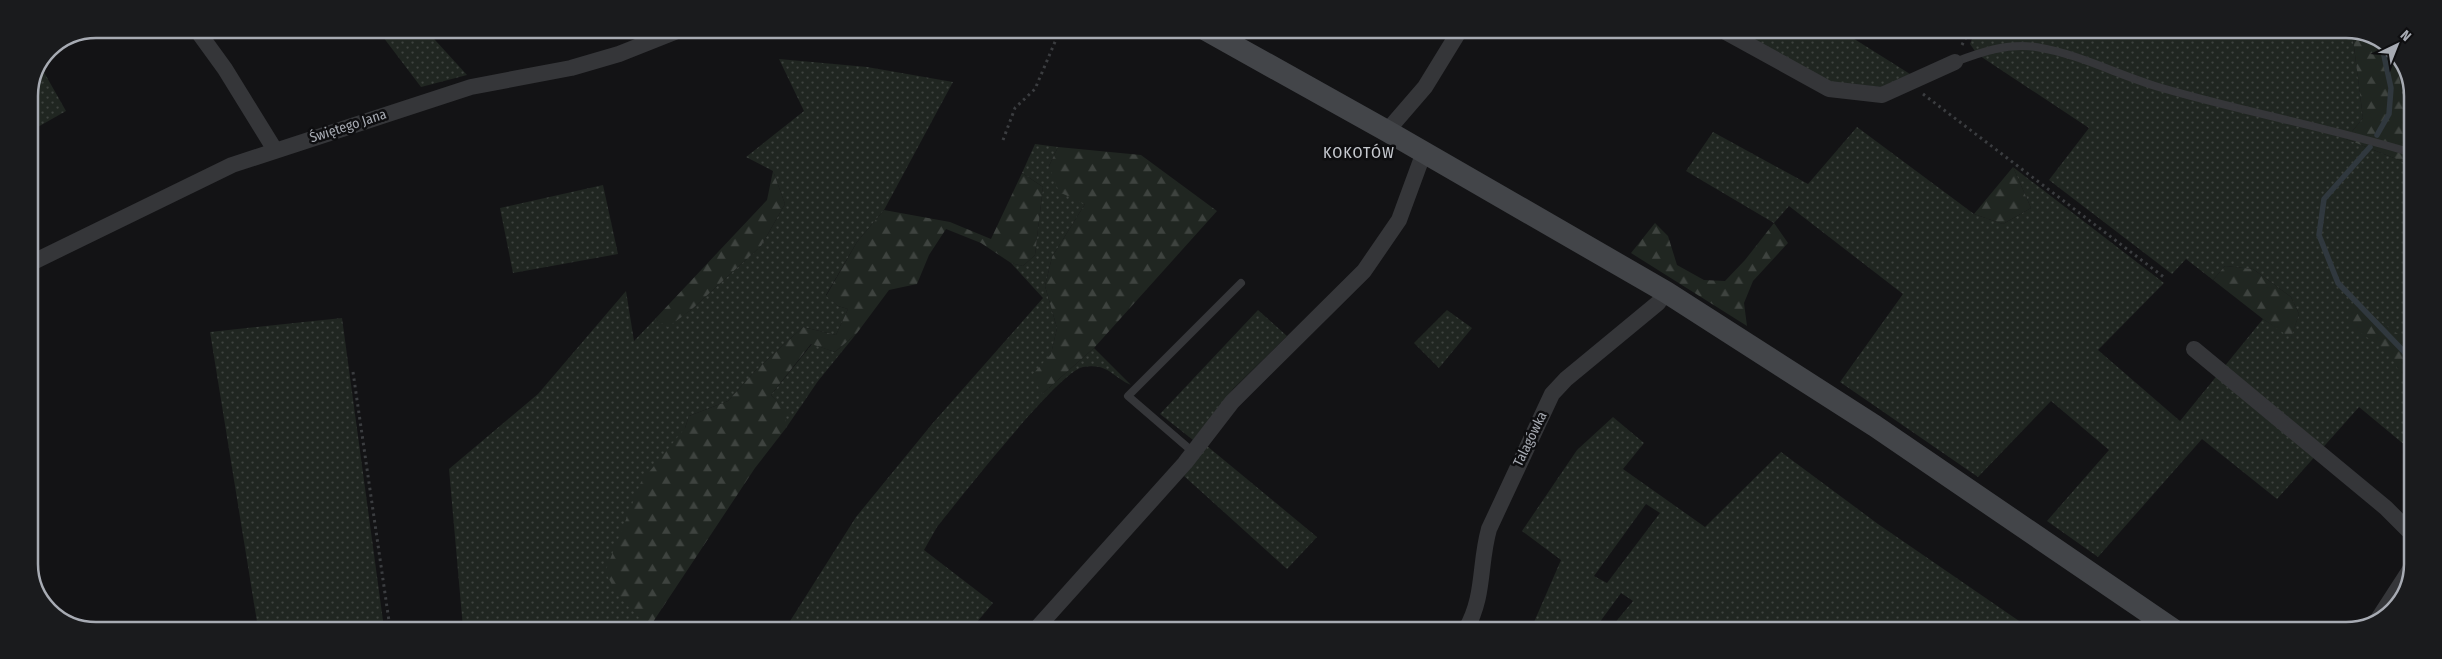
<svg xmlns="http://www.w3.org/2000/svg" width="2442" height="659" viewBox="0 0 2442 659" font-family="'Fira Sans Condensed',sans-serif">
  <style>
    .grass { fill: url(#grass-dots); fill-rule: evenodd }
    .forest { fill: url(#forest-firs) }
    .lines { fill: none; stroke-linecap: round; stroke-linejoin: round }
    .stream { stroke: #30383e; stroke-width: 5.5 }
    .path { stroke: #3b3d40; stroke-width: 3; stroke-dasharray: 2.5 4; stroke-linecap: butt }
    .lane { stroke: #353639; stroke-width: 8 }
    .street { stroke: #353639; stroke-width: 16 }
    .secondary { stroke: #434549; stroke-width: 22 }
    .labels { text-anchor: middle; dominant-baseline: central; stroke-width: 5; stroke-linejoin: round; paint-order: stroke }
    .street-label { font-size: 14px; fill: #a7abb3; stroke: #0e0e10 }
    .quarter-label { font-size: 16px; letter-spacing: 1px; fill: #c7cad0; stroke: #0e0e10 }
    .rim { fill: none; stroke: #a7abb3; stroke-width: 2.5 }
  </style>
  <defs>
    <pattern id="grass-dots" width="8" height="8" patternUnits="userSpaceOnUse" patternTransform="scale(1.25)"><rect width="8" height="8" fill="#202621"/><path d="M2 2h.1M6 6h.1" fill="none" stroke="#3e433f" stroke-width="1.8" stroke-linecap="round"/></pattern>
    <pattern id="forest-firs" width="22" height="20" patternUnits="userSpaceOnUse" patternTransform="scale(1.25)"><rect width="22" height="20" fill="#202621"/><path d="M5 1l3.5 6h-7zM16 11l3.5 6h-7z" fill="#3e433f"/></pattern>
  </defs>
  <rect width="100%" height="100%" fill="#131315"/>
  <path class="grass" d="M377 29H425L467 75 421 87Z
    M1732 30H1840L1910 74 1882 87 1827 82Z
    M1975 31H2352L2363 118 2346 139 2409 164 2405 146 2403 104 2396 52 2413 91 2412 451 2359 407 2277 499 2202 439 2098 557 2047 521 2109 450 2051 401 1978 477 1840 382 1903 294 1789 206 1774 223 1686 171 1713 132 1808 184 1857 127 1974 214 2003 224 2031 208 2013 167 2164 283 2098 350 2180 421 2263 319 2291 337 2299 314 2291 297 2253 269 2225 266 2213 280 2186 259 2172 274 2049 180 2089 128 1977 54 1970 44Z
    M779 59 867 67 953 82 884 210 857 242 826 295 838 306 848 309 836 335 803 327 755 371 728 401 689 416 685 428 648 629 463 628 449 469 538 394 626 291 634 341 655 319 668 326 691 310 761 246 785 204 773 171 746 157 804 111Z
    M41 67 66 111 29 132V96Z
    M1035 144 1058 147 1049 166 1085 204 1052 257 1045 286 1057 328 1042 394 1094 348 1131 385C1112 377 1109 363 1083 367 1059 371 958 501 937 527L924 550 993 603 971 629H785L856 517 932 424 1043 298 1011 263 1023 266 1035 255 1043 187 1022 173Z
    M603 185 618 254 513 273 500 208Z
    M1258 310 1287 336 1233 389 1193 440 1160 414Z
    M1447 310 1472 328 1439 368 1414 343Z
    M342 318 384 628H258L210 332Z
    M857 333 818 381 786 428 785 410 771 395 812 344 835 352Z
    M1613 417 1644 443 1623 469 1705 527 1781 452 1878 524 2022 623 2016 630H1609L1633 601 1621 593 1594 630 1531 629 1561 560 1522 531 1577 450ZM1646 504 1660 513 1607 583 1594 576Z
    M1207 446 1317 537 1287 569 1184 476Z"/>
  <path class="forest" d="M2352 31H2363L2396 52 2403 104 2405 146 2409 164 2346 139 2363 118Z
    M1058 147 1141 155 1217 211 1094 348 1042 394 1032 375 1051 354 1057 328 1045 286 1052 257 1085 204 1059 192 1049 166Z
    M2013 167 2031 208 2003 224 1974 214Z
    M773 171 785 204 761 246 691 310 668 327 655 319 767 200Z
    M1022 173 1043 187 1035 255 1023 266 1011 263 981 243 946 229 929 255 917 284 889 290 857 333 835 352 811 344 771 395 786 410V428L755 468 649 628 619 597 605 572 641 482 685 428 689 416 728 401 755 371 803 327 836 335 848 309 838 306 826 296 857 242 884 210 950 222 991 239Z
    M1655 223 1668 236 1677 265 1704 280 1725 281 1745 260 1774 223 1788 243 1753 281 1744 303 1747 326 1631 253Z
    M2225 266 2253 269 2291 297 2299 314 2291 338 2263 319 2213 280Z
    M2353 302 2412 344V395L2389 353 2347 323Z"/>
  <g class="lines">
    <path class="stream" d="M2377 135 2389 114 2391 88 2381 42
      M2370 147 2324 199 2319 235 2338 283 2412 360"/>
    <path class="path" d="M1962 45 1969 31
      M1923 94 2165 278
      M1003 140 1015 108 1035 89 1060 30
      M353 372 390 628"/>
    <path class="lane" d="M1955 62C1981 52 2007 43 2036 47 2080 54 2120 76 2162 88 2244 112 2327 127 2409 152L2413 148
      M1193 452 1128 396 1241 283"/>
    <path class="street" d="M196 29 225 69 275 150
      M1722 30 1829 89 1882 95 1955 62
      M1387 131 1425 87 1460 30
      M29 264 232 165 471 87 571 68 619 54 682 29
      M2194 349 2386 508 2411 533
      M2378 619 2411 568
      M1036 629 1185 463 1232 402 1364 271 1399 220 1424 152
      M1466 629C1485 596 1479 564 1489 529L1552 394 1566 379 1658 303 1666 292"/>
    <path class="secondary" d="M1206 30 1387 131 1666 292 1875 426 2174 630"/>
  </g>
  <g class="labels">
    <g class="street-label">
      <text transform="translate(348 126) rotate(-18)">Świętego Jana</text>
      <text transform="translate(1530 439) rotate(-64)">Talagówka</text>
    </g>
    <g class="quarter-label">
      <text x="1359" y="152">KOKOTÓW</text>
    </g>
  </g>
  <path d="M0 0H2442V659H0ZM96 38H2346A58 58 0 0 1 2404 96V564A58 58 0 0 1 2346 622H96A58 58 0 0 1 38 564V96A58 58 0 0 1 96 38Z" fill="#1a1b1d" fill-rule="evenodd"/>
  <path class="rim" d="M96 38H2346A58 58 0 0 1 2404 96V564A58 58 0 0 1 2346 622H96A58 58 0 0 1 38 564V96A58 58 0 0 1 96 38Z"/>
  <g transform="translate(2397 45) rotate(43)" stroke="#0e0e10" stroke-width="4" paint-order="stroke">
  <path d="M0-4L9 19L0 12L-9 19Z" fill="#a7abb3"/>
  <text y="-8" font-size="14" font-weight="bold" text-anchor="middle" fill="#a7abb3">N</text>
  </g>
</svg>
